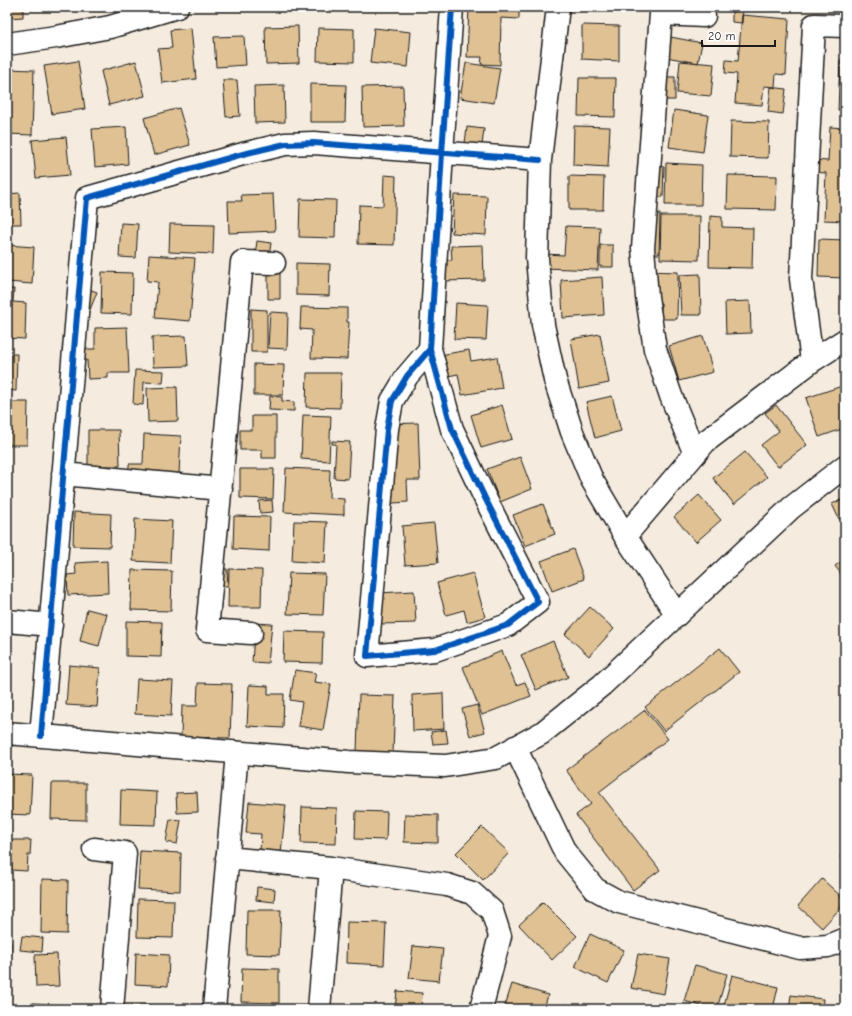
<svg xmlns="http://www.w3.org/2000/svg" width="852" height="1016" viewBox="0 0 852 1016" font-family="'Comic Neue',sans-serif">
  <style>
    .building { fill: #dfc193; stroke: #1c1c1c }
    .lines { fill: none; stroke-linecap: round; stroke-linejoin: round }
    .minor-casing { stroke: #1c1c1c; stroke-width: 25 }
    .minor { stroke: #fff; stroke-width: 22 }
    .cycleway-casing { stroke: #fff; stroke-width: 8 }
    .cycleway { stroke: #0057b8; stroke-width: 6 }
  </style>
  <rect width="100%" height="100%" fill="#f5ecdf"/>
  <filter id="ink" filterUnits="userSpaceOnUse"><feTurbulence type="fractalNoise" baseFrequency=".025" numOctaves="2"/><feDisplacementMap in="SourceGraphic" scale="8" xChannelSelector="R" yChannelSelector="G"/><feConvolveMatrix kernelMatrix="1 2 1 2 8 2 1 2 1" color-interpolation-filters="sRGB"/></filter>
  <g filter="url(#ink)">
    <path class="building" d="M7 7H23V17L7 18Z
      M47 7H74L47 10Z
      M469 7H519V19L501 18 500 65 481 64 482 57H467Z
      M590 7H634V11L600 9V7Z
      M732 7H743L742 23 732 22Z
      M742 15 789 19 786 75 776 74 775 87 764 86 762 105 735 103 737 74 725 73 726 60 738 61Z
      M582 25 619 26V61L582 59Z
      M298 26 299 63 266 64 265 27Z
      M191 28 196 79 162 83 158 49 172 48 170 30Z
      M318 28 354 29V62L317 61Z
      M374 28 411 32 408 67 370 63Z
      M660 35 702 43 698 63 656 55Z
      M244 36 246 65 216 67 214 37Z
      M840 60H845V110H838Z
      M78 61 85 109 52 114 44 66Z
      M136 61 145 96 109 105 101 71Z
      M680 61 714 64 711 96 677 93Z
      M466 63 500 68 494 103 460 98Z
      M7 69 34 70 32 135 7 134Z
      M661 77H675V100H661Z
      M579 78H616L615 117 578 116Z
      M223 80H237L240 116 226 117Z
      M310 84 346 85 345 122H310Z
      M284 85 285 122 255 123 254 86Z
      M403 86 404 126 363 127 362 87Z
      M771 87 786 89 783 114 768 112Z
      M179 108 190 145 154 155 144 118Z
      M674 110 708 115 703 152 669 147Z
      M731 121 769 122 768 158 730 157Z
      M574 126 610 127 608 167 573 165Z
      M126 127 128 164 95 167 92 129Z
      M467 127 484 129 482 145 465 143Z
      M830 127 845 128V221L824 220 826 173 812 172 813 160 828 161Z
      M66 137 70 175 36 178 32 140Z
      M666 163 702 165 701 205H665Z
      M654 166 664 167 663 197H653Z
      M384 175 396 176 394 245 358 244 359 205 383 206Z
      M728 175 777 176 776 210 727 209Z
      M569 176 604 177 603 210H569Z
      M20 193 21 224H7V194Z
      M273 194 275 231 229 233 228 201H242L241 195Z
      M454 195 487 196 486 235 452 233Z
      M300 199 336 200 335 238 299 237Z
      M649 214H660L659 254H648Z
      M661 216H700L699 260 660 259Z
      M710 216 722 217V227L753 228 752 268 709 267Z
      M121 223 138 224 136 258 119 257Z
      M170 224 214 225 213 254 169 252Z
      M566 226 600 227 598 270 543 268 544 254 564 255Z
      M819 239 845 240V278L818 277Z
      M257 241 271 243 269 257 255 255Z
      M7 245 34 247 32 284 7 282Z
      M483 245 484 280 442 281 441 260H452L451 246Z
      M600 245H613V267H600Z
      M149 255 195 258 190 321 155 318 158 282 147 281Z
      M296 263 330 264 329 296 296 295Z
      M268 269 280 270V299H268Z
      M645 271 678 272 677 319H661V303H644Z
      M102 272 133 273 132 314 101 313Z
      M700 274 701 315H681L679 275Z
      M602 277 604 315 563 318 561 280Z
      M80 286 97 292 88 315 72 309Z
      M7 289H14L13 302 26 303 25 339 7 338Z
      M750 301 751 333 726 334 725 302Z
      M456 303 488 305 486 340 454 339Z
      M301 307 347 308V322H349L347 359 311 358 312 330 300 329Z
      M251 309 267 310V352H251Z
      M270 312 288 313 287 349 268 348Z
      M127 327 129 373H108V378L88 379 87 360H73V349H95V328Z
      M600 334 609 383 579 389 571 339Z
      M186 336 188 366 153 367 152 337Z
      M703 336 713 372 679 381 669 346Z
      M469 350 471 361 497 357 502 388 462 395 458 374 443 377 440 355Z
      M7 354H17L16 391 7 390Z
      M254 364 284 365 283 395H254Z
      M135 370 164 371 163 383 144 382 143 405 133 404Z
      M307 373H341L340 408 306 407Z
      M842 386 845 395V428L819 437 806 398Z
      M177 387 178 421 148 422 147 388Z
      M270 396 282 397V401L294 402V411L269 410Z
      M612 396 621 431 595 438 586 402Z
      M7 402H28L27 445H7Z
      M502 405 512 439 481 448 471 415Z
      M776 405 807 445 778 467 761 445 779 431 765 413Z
      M303 415 331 416 329 461 301 459Z
      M252 416H276V458H262V450H240V430H252Z
      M418 423 420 480H407L408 502 379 504 383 424Z
      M88 430H119L120 466H88Z
      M144 434 181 436 179 474 129 483V464H143Z
      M332 441 350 442 348 479 334 478 336 444H332Z
      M745 452 767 477 734 504 713 478Z
      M520 457 532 489 500 502 487 469Z
      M286 468 330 470 329 498 344 499V515L284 512Z
      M240 469H274L273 499 240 498Z
      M699 495 721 520 696 542 674 517Z
      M845 498V517L839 519 832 504Z
      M272 500 273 512 260 513 259 501Z
      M543 504 555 534 525 546 513 515Z
      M7 508H8L7 548Z
      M74 512 111 514 110 547 73 546Z
      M234 516 270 517 269 551 233 549Z
      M135 519 172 521 170 563 133 561Z
      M294 521 327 522 325 563 292 561Z
      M434 523 438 563 405 565 402 526Z
      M573 549 584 579 552 591 541 561Z
      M845 559V579L835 566Z
      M107 561 108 593 68 595 67 575 76 574 75 563Z
      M212 569H227L228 586H213Z
      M229 569 262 570 261 607H228Z
      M132 570 172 571 171 611 131 610Z
      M289 573 325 574 323 615 287 614Z
      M473 573 485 617 467 622 464 610 446 615 437 583Z
      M414 591 416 623 380 624 379 593Z
      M590 607 614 629 589 656 565 634Z
      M87 609 107 614 99 646 80 641Z
      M126 621 162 622 161 657 126 656Z
      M255 623 272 624 268 663 252 662Z
      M284 631 323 632 322 663 283 662Z
      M553 641 568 677 536 690 521 655Z
      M720 648 739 672 664 731 645 707Z
      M502 651 516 685 525 682 531 696 482 715 463 667Z
      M69 665 100 668 97 707 66 705Z
      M295 670 316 673 314 682 331 684 323 730 298 726 302 702 290 700Z
      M137 679 173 681 171 716 135 714Z
      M198 683 232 684 230 738 181 737 182 706H197Z
      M249 685 268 686V694H284L283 728 247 726Z
      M443 693 444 729 413 731 412 695Z
      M359 695 395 696 393 753 357 751Z
      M477 705 485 732 470 736 462 709Z
      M645 710 668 739 599 792 660 870 633 890 576 815 591 804 566 770Z
      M446 730 448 743 433 744 431 732Z
      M7 774 32 775 30 815 7 814Z
      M52 783H86V820L51 819Z
      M121 790 157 792 156 825 120 824Z
      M197 792 198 812 177 813 176 793Z
      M249 802 286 805 281 853 260 851 261 834 246 833Z
      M302 807 337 808 336 844 301 843Z
      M356 811 387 812 386 840 355 839Z
      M405 814 438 815V843L404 842Z
      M170 819 181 820 177 844 166 842Z
      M482 827 509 853 483 880 456 853Z
      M12 840H31L30 855H28L27 871 11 870Z
      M140 851 181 853 180 891 138 889Z
      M845 851V862L840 857Z
      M42 879 68 880 67 934 41 933Z
      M822 879 845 900V903L822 928 798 906Z
      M257 887 275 889 274 902 256 900Z
      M138 899 174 900 173 938 137 937Z
      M543 902 577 936 552 960 519 925Z
      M247 910H281L279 955 246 954Z
      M347 922 386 923 384 965 346 963Z
      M590 934 624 950 608 983 575 967Z
      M22 936 43 938 42 952 20 950Z
      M7 943H11L9 978H7Z
      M413 946 443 949 439 981 409 978Z
      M136 953 169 955 168 986 135 984Z
      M57 954 59 986 36 987 35 955Z
      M638 954 670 959 664 994 631 988Z
      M695 965 727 974 717 1009H712L684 1001Z
      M242 968 279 969V1003L241 1002Z
      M732 975 778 987 773 1009H723Z
      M512 984 548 995 544 1009H504Z
      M397 991 422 993 421 1009H395Z
      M791 995 823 999 822 1009H789Z
      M33 1003 65 1005V1009H32Z
      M564 1004 598 1009H564Z
      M131 1005 166 1006V1009H130Z"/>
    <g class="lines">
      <g class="minor-casing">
        <path id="minor" d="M558 7 540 160 537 258 543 325 555 380 572 432 592 480 625 536 677 615
          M7 44 56 37 110 27 177 7
          M430 349 407 376 392 401 387 429 367 656 435 650 508 625 538 602 485 498 452 429 430 349 442 153 452 7
          M812 361 801 279 814 25 845 26
          M695 454 671 396 655 349 647 297 643 248 661 14 704 16
          M63 474 221 489
          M625 536 705 442 812 361 845 340
          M7 621 51 625
          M251 633 207 630 242 262 274 263
          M7 733 349 762 445 766 496 758 542 733 602 685 791 508 845 466
          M41 736 87 198 243 154 285 144 314 143 540 160
          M515 747 565 852 595 889 619 902 800 948 828 946 845 939
          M94 849 125 853 112 1009
          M227 858 331 868 447 885 472 893 492 911 500 936 481 1009
          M214 1009 237 753
          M319 1009 331 868"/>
      </g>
      <use href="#minor" class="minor"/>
      <g class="cycleway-casing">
        <path id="cycleway" d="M430 349 407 376 392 401 387 429 367 656 435 650 508 625 538 602 485 498 452 429 430 349 442 153 452 7
          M41 736 87 198 243 154 285 144 314 143 540 160"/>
      </g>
      <use href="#cycleway" class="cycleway"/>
    </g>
  </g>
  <rect width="852" height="1016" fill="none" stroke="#fff" stroke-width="24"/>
  <rect x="12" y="12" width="828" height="992" fill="none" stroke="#1c1c1c" stroke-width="1.5" filter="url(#ink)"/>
  <path d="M702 40v6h73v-6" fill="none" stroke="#1c1c1c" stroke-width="2"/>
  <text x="708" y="40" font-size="12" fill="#1c1c1c" stroke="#ffffff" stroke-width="3" paint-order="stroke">20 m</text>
</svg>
